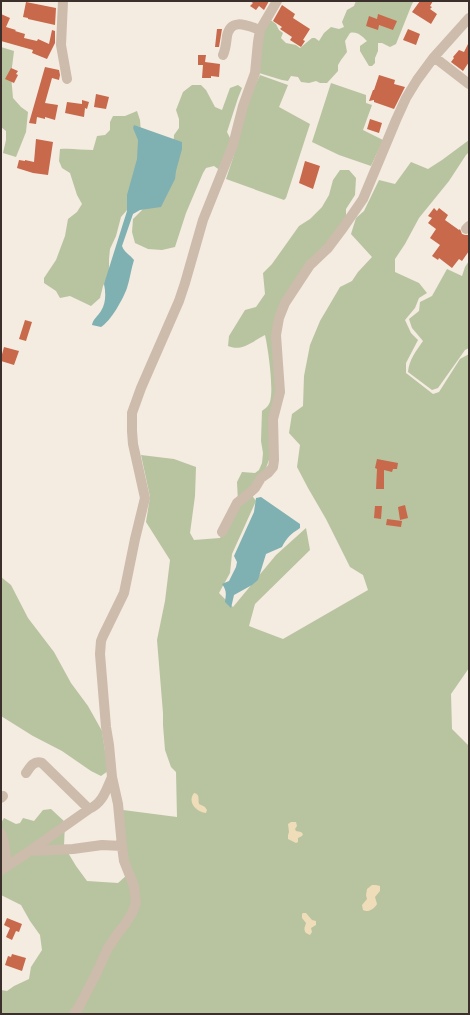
<svg xmlns="http://www.w3.org/2000/svg" width="470" height="1015" viewBox="0 0 470 1015" font-family="'Golos Text',sans-serif">
  <style>
    .green { fill: #b8c4a0 }
    .sand { fill: #efdcb8 }
    .water { fill: #7fb0b2 }
    .building { fill: #c8694b }
    .lines { fill: none; stroke-linecap: round; stroke-linejoin: round }
    .minor { stroke: #cdbbac; stroke-width: 10 }
  </style>
  <rect width="100%" height="100%" fill="#f4ebe1"/>
  <path class="green" d="M356 1H414L412 4 396 44 390 47 382 43H378V51L375 58V63L372 66H369L360 51V46L367 41C362 36 357 31 350 33L345 41 347 52 341 60 338 65V71L327 83H320L316 81 309 83 301 82 298 77 291 76 288 81 282 80 259 73 261 32 269 19 276 24 279 30 283 33 281 38 286 43 296 45 300 48 312 38H315L319 41 324 33 331 27 339 29 344 27 342 22 347 10 354 6Z
    M1 47 14 51 11 75 13 98 21 107 28 112 26 132 16 157 3 153 6 140V131L1 127Z
    M260 75 288 85 279 107 310 124 286 198 284 200 226 179 237 146 245 107Z
    M331 83 366 95V103L372 105 363 130 383 140 371 166 339 155 312 142Z
    M192 85H201L206 90 215 107 222 110 230 88 238 85 242 88 238 98 227 132 231 140 221 171 214 166 206 168 203 173 186 213 175 247 162 250 148 249 135 243 132 232 133 219 148 204 173 150 174 135 179 128V119L176 110 183 92Z
    M137 111 140 120 141 133 134 202 121 217 116 236 110 249 109 259V274L103 286 100 298 91 306 70 296 60 298 56 291 44 283V278L56 260 65 236 68 219 77 212 82 204 77 195 70 173 62 168 59 161 60 149C71 148 82 150 93 150L97 136 105 135 110 130V122L113 116H125Z
    M469 140V152L466 155 449 181 419 218 405 244 395 259V272L419 283 427 293 419 298 415 308 405 320 411 333 418 340 406 363V373L433 394 439 392 460 359 469 354V668L451 694 452 729 469 746V1014H1V990L7 991 14 986 29 979 31 967 42 950 40 935 30 921 21 905 1 895V847L4 835 1 828V823L4 818 16 824 20 823 23 818 34 821 43 810 51 809 65 822 64 846 76 866 87 881 118 883 127 875 123 810 177 817 176 772 171 767 165 750 163 725V713L157 640 165 601 170 560 146 522 150 497 141 455 174 459 196 467 195 496 190 533 194 540 220 538 238 503 237 482 242 472 255 473 259 470 262 463 263 453 261 441 262 411C264 409 268 407 269 404 275 394 268 348 265 335 253 341 242 352 228 346L229 336 245 310 256 307 265 294 263 273 272 264 299 226 310 219 322 207 329 195 333 180 340 170H349L356 178 355 195 346 209V217L281 311 277 392 270 457 266 468 251 494 256 501 232 554 230 573 219 593 233 607 276 555 306 528 310 550 255 604 249 626 283 639 368 590 363 575 350 567 326 519 308 488 297 467 300 445 289 433 292 414 303 406 304 376 310 345 320 321 340 287 352 281 358 272 372 257 351 234 356 218 364 211 379 180 395 184 411 162 428 169 442 160Z
    M469 261V348L465 350 438 388 432 390 408 372C409 360 416 351 423 341L412 328 409 319 419 311 420 302 432 296 447 269 462 276 465 267Z
    M1 577 11 585 28 618 54 652 71 683 88 706 102 731 108 771 101 776 91 771 62 751 33 736 1 716Z"/>
  <path class="sand" d="M194 793C200 794 198 799 199 804 203 806 205 806 207 810L206 813C196 812 187 802 194 793Z
    M291 822H296L297 826 295 829 296 831 301 832 303 834 302 836 298 838V842L296 843 288 839V835L289 832 288 824Z
    M372 885H376L380 886V891L375 897 377 904C374 909 368 913 363 910L362 905 367 899 366 895 367 889Z
    M303 913H306L312 920 316 921V925L311 928 312 932 310 935 306 933C303 929 305 927 306 923L302 918V914Z"/>
  <path class="water" d="M134 125 182 142V149L176 171 175 179 161 207 140 210 133 214 122 246C124 252 130 255 134 260 131 269 130 279 127 288 123 299 111 321 101 327L92 325C93 319 98 316 101 311 106 303 106 293 104 284L127 211V195L137 159 138 140 133 128Z
    M261 497 300 524V528C291 534 287 537 282 547L266 554 258 580 252 585 234 595 231 608 225 602C226 594 227 591 222 584L229 581 236 567 237 562 234 556 254 512 256 498Z"/>
  <path class="building" d="M250 1H269L264 10 259 6 256 10 250 6 253 3Z
    M420 1H433L430 6 432 7 430 9 437 14 431 24 412 12Z
    M26 2 56 8 55 25 28 19V18L23 17Z
    M282 5 295 14 293 18 310 29 303 40 305 41 301 47 290 40 292 37 280 29 282 27 273 21Z
    M1 14 10 18 6 27 16 30 15 31 25 34 24 38 37 41 38 39 49 44 52 30 55 31V43L47 59 32 53 33 50 1 41Z
    M378 14 397 21 393 30 379 25 378 30 366 26 369 16 377 19Z
    M217 29H222L219 47H215Z
    M408 29 420 34 416 45 403 40Z
    M469 42V62L463 71 451 62 454 58 453 57 459 50 464 52Z
    M198 55H206L205 62 220 64 219 77 211 76V78H202L203 65H198Z
    M45 67 59 70 60 75 59 80 52 78 45 103 58 105 55 120 45 117V119L37 117 36 124 29 123Z
    M11 68 18 71 16 74 18 75 14 83 5 79Z
    M379 75 395 80 394 84 405 87 394 109 374 102V100L369 101 373 90H374Z
    M96 94 109 97 106 109 94 107Z
    M82 100 89 102 87 109 85 108 84 117 65 113 67 102 82 104Z
    M370 119 382 123 379 133 367 129Z
    M36 139 53 142 48 175 33 173 17 168 19 160 25 161V160L34 162Z
    M305 161 320 166 313 189 299 183Z
    M434 208 437 211 439 208 448 215 445 220 459 230 460 229 462 234 465 235H469V251L462 261 459 259 452 268 439 258 438 260 432 256 440 245 430 238 436 229 428 223 432 218 428 216Z
    M25 320 32 322 26 341 19 339Z
    M4 347 19 351 14 365 1 361V358Z
    M377 459 398 463 397 469H393L392 472 384 470V489H376L377 469 375 468Z
    M405 505 408 518 400 520 398 507Z
    M375 506H382L381 519 374 518Z
    M387 519 402 521 401 527 386 525Z
    M7 918 22 924 19 932 16 931 12 940 6 937 10 928 4 925Z
    M12 954 26 958 22 971 5 965 8 956 11 957Z"/>
  <g class="lines">
    <path class="minor" d="M63 1 61 45 67 79
      M223 55C226 48 226 43 227 36 231 17 248 26 260 30
      M434 57 469 84
      M466 229 469 226
      M222 532 237 503 246 496 255 488 261 478 268 473 273 467 274 460 273 419 280 392 276 335 279 318 285 303 310 265 328 248 343 228 363 199 396 120 406 98 417 80 434 57 469 18
      M26 773C30 767 34 760 42 763L89 809
      M1 798 3 796
      M1 833 4 843 7 865
      M31 850 89 809C103 803 106 790 112 777
      M1 870 30 851 73 849 102 845 122 846
      M74 1014 79 1007 96 974 108 948 118 933 126 923 132 913 136 903 134 886 124 861 122 846 118 804 112 777 109 745 106 727 100 654 101 641 103 636 124 593 135 539 145 498 133 444 132 431V413L141 388 179 301 185 283 203 220 233 145 243 106 255 73 258 42 260 30 277 1"/>
  </g>
  <rect width="470" height="1015" fill="none" stroke="#3b302b" stroke-width="4"/>
</svg>
